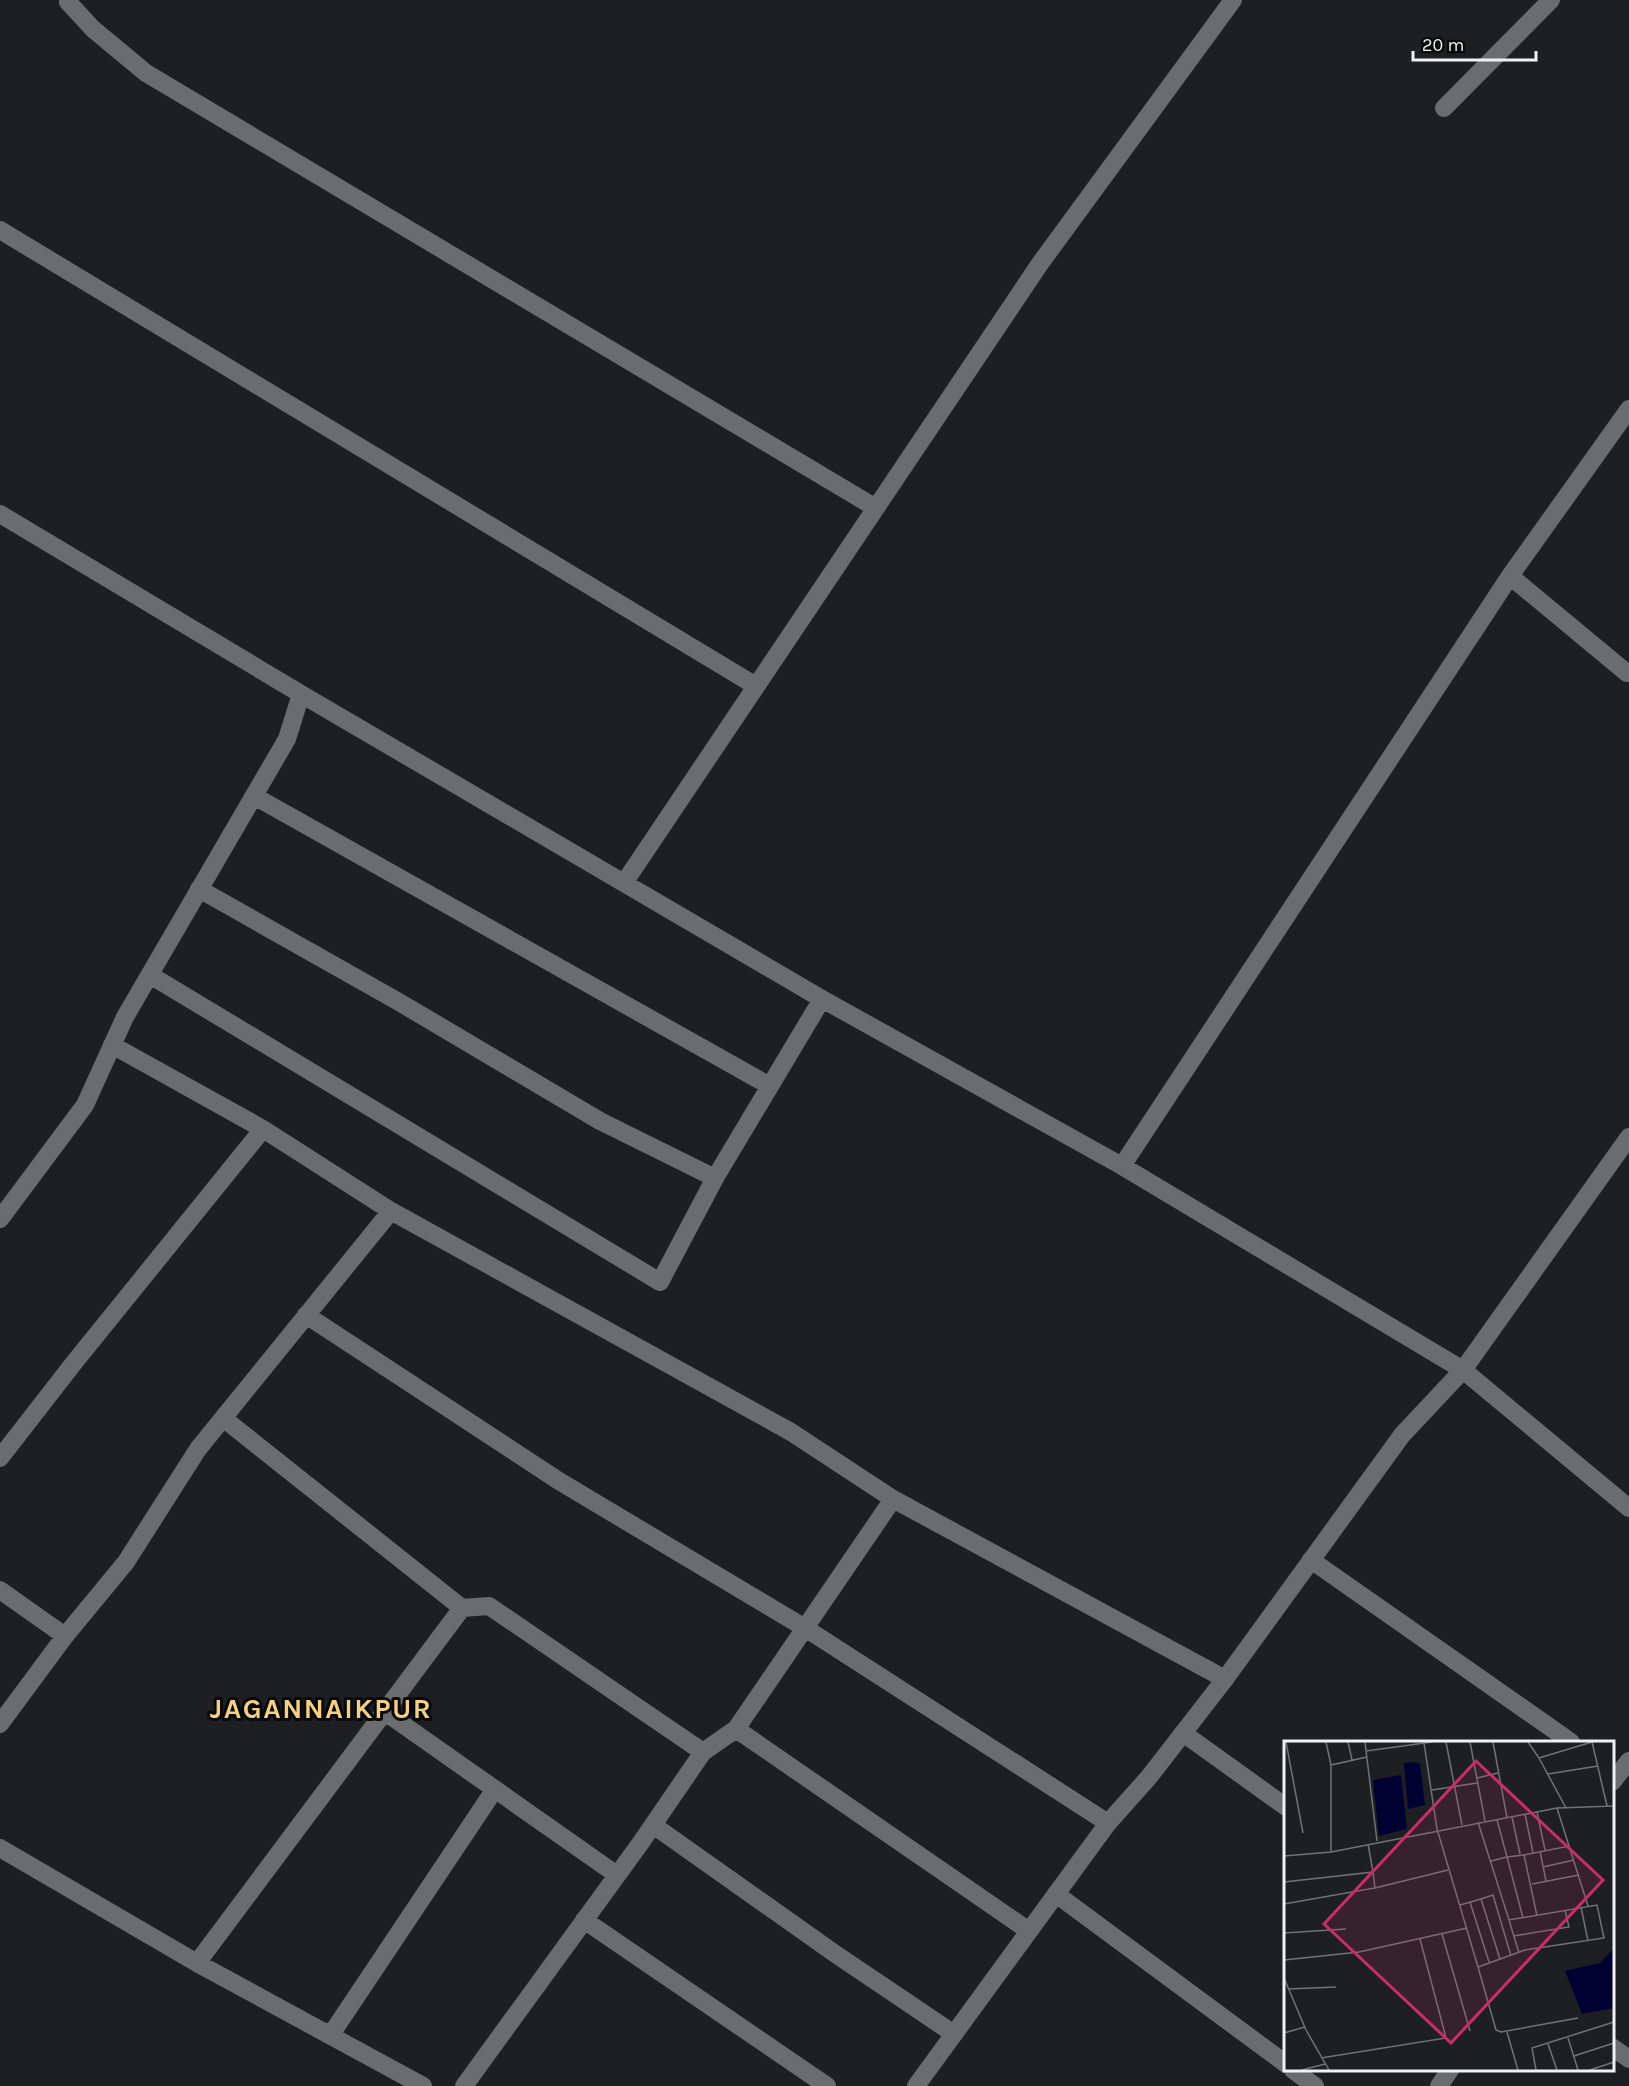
<svg xmlns="http://www.w3.org/2000/svg" width="1629" height="2086" viewBox="0 0 1629 2086" font-family="Karla,sans-serif">
  <style>
    .lines { fill: none; stroke-linecap: round; stroke-linejoin: round }
    .street { stroke: #6b6c6f; stroke-width: 18 }
    .secondary { stroke: #6b6c6f; stroke-width: 18 }
    .labels { text-anchor: middle; dominant-baseline: central; stroke-width: 6; stroke-linejoin: round; paint-order: stroke }
    .district-label { font-size: 28px; font-weight: bold; letter-spacing: 1.5px; fill: #f3d086; stroke: #09090a }
    .inset-road { fill: none; stroke: #727376; stroke-width: 1.5 }
    .view { fill: #c72e6a; fill-opacity: 0.15; stroke: #c72e6a; stroke-width: 3 }
    .inset-edge { fill: none; stroke: #f0f1f3; stroke-width: 3 }
  </style>
  <rect width="100%" height="100%" fill="#1e1f22"/>
  <g class="lines">
    <path class="street" d="M69 0 68 2 93 29 146 73 876 508
      M1444 108 1551 0
      M0 230 756 686
      M0 514 301 694
      M1627 673 1510 576 1629 409
      M254 796 770 1086
      M624 883 1039 265 1233 0
      M199 889 399 1002 600 1121 715 1178 822 999
      M150 975 660 1282 715 1178
      M112 1045 263 1129 391 1211
      M1122 1166 1510 576
      M0 1219 85 1105 125 1017 287 739 301 694 822 999 1122 1166 1463 1370 1629 1508
      M306 1315 559 1481 805 1628 736 1729 703 1752
      M223 1418 462 1608 489 1606 703 1752 642 1841 464 2086
      M0 1458 73 1364 263 1129
      M893 1499 805 1628 1108 1823
      M1311 1560 1571 1742
      M0 1590 65 1636
      M385 1712 617 1875
      M0 1724 65 1636 126 1562 198 1449 391 1211 791 1432 893 1499 1225 1679
      M736 1729 1029 1931
      M1183 1733 1286 1807
      M1612 1782 1629 1761
      M653 1825 834 1953 954 2034
      M0 1848 197 1963 423 2086
      M1056 1894 1286 2064
      M584 1920 827 2086
      M197 1963 462 1608
      M329 2034 336 2027 495 1789
      M1612 2047 1629 2059
      M1293 2070 1315 2086
      M1439 2086 1450 2070"/>
    <path class="secondary" d="M916 2086 1108 1823 1149 1777 1225 1679 1402 1435 1463 1370 1629 1137"/>
  </g>
  <g class="labels">
    <g class="district-label">
      <text x="321" y="1708">JAGANNAIKPUR</text>
    </g>
  </g>
  <g transform="translate(1284 1741)">
    <rect width="330" height="330" fill="#1e1f22"/>
    <path d="M129 21 136 23 141 64 124 68 120 22ZM117 34 123 88 95 95 89 39ZM330 207V267L298 273 281 230 316 222Z" fill="#010032"/>
    <path class="inset-road" d="M2 1 19 92M42 1 47 24 83 16M64 1 68 19M81 1 93 100M162 1 178 84M186 1 201 80M209 1 223 77M244 1 255 17M308 1 323 65M140 2 153 88 194 226 241 209 320 197 313 164 225 179 194 81M82 10 148 1M47 24V111M264 33 314 25M193 37 214 32M148 49 193 42M273 67 285 105M282 67 255 17 308 1M253 71 261 109M241 73 249 112M228 76 236 113M256 110 262 140M0 115 47 111 273 67 330 65M207 120 223 116 213 79M259 126 290 119M0 141 89 131 84 103M248 143 295 134M91 147 164 129M197 158 209 154 227 215M186 161 205 221M0 163 91 147 89 131M176 164 197 158 216 218M297 166 304 200M253 175 240 114 285 105 304 165M239 177 223 116 240 114M225 179 235 212M0 192 62 188M158 193 186 290M229 195 285 186 281 169M0 219 75 211 183 187M194 226 212 289 217 291 294 277M0 237 22 289 45 329M4 248 52 246M223 291 234 329M0 292 21 286M284 297 294 329M264 303 273 329M290 315 330 302M37 317 162 297 136 198M18 329 41 323M252 329 248 307 330 281M306 329 330 321"/>
    <path class="view" d="M192 20 319 139 167 302 40 183Z"/>
    <rect width="330" height="330" class="inset-edge"/>
  </g>
  <path d="M1413 51v9h123v-9" fill="none" stroke="#f0f1f3" stroke-width="3"/>
  <text x="1422" y="51" font-size="18" fill="#f0f1f3" stroke="#09090a" stroke-width="4.5" paint-order="stroke">20 m</text>
</svg>
